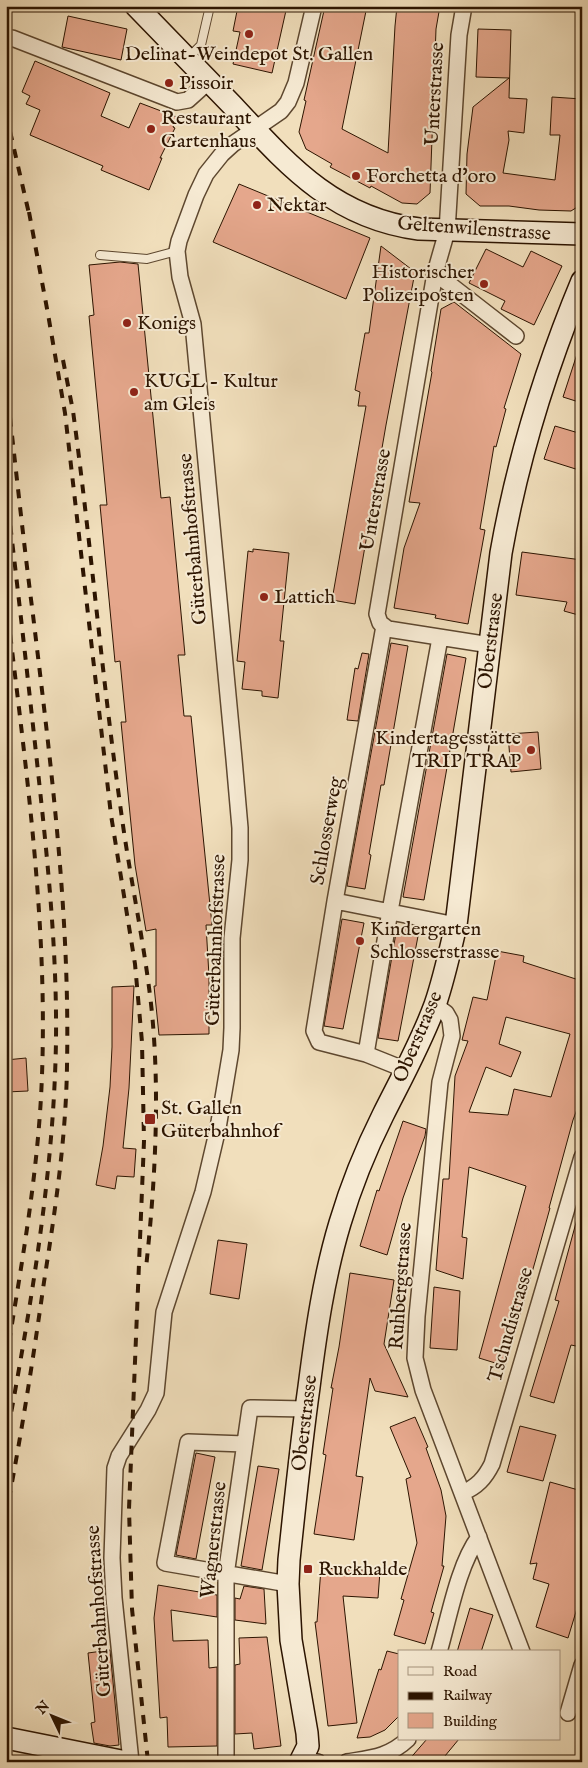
<svg xmlns="http://www.w3.org/2000/svg" width="588" height="1768" viewBox="0 0 588 1768" font-family="'IM FELL English',serif">
  <style>
    .building { fill: #e5a78c; stroke: #2c1400; fill-rule: evenodd }
    .lines { fill: none; stroke-linecap: round; stroke-linejoin: round }
    .lane-casing { stroke: #5d472f; stroke-width: 10 }
    .street-casing { stroke: #5d472f; stroke-width: 18 }
    .secondary-casing { stroke: #2c1400; stroke-width: 24 }
    .lane { stroke: #f6ead3; stroke-width: 8 }
    .street { stroke: #f6ead3; stroke-width: 15 }
    .secondary { stroke: #f6ead3; stroke-width: 21 }
    .rail { stroke: #2c1400; stroke-width: 4; stroke-dasharray: 9 9; stroke-linecap: butt }
    .poi-dot { fill: #8f2418; stroke: #f6ead3; stroke-width: 2 }
    .labels { text-anchor: middle; dominant-baseline: central; stroke-width: 4; stroke-linejoin: round; paint-order: stroke }
    .poi-label { font-size: 20px; fill: #2c1400; stroke: #f6ead3; text-anchor: start }
    .street-label { font-size: 20px; fill: #2c1400; stroke: #f6ead3 }
  </style>
  <rect width="100%" height="100%" fill="#f1dfbc"/>
  <filter id="stains"><feTurbulence type="fractalNoise" baseFrequency=".004" numOctaves="4"/><feColorMatrix values="0 0 0 0 .2 0 0 0 0 .09 0 0 0 0 .02 0 0 0 .5 -.17"/></filter>
  <radialGradient id="worn" r=".72"><stop offset=".6" stop-color="#630" stop-opacity="0"/><stop offset="1" stop-color="#630" stop-opacity=".3"/></radialGradient>
  <path class="building" d="M238 6H287L272 73 233 64 240 32 233 31Z
    M325 6H367L342 129 388 153 395 26 397 6H440L436 29 430 193 417 204 402 203 371 186 370 188 330 167 332 164 306 149 299 132 306 101 304 100Z
    M68 16 127 29 121 60 62 47Z
    M478 29 511 30 509 98 527 99 524 133 508 131 509 140 503 173 555 180 560 135H550L552 97 582 99V204L571 211 539 210 509 206H480L466 194 467 154 473 107 509 78 476 77Z
    M35 61 110 93 101 116 129 128 140 103 177 117 173 127 175 128 160 158H162L149 190 101 170 103 166 30 135 40 110 26 104 30 96 22 92Z
    M239 184 370 238 346 299 213 242Z
    M381 246 415 272 386 425 355 604 332 600 366 406H358L360 392 355 390 365 333H369Z
    M486 249 523 267 531 251 562 266 534 325 501 309 505 301 469 283Z
    M120 262 138 264 161 498 170 497 185 655H178L184 716H191L212 925H206L209 976V1034L159 1035 154 986H156V929L146 931 135 865 121 722H126L120 661 115 662 100 505H107L89 316 94 315 89 265Z
    M454 302 521 354 504 408 506 409 496 447 494 446 480 529 485 530 468 624 435 618 436 615 394 608 404 548 420 503 409 502 432 372 431 371 441 309Z
    M579 348 582 349V403L563 397Z
    M555 426 582 434V471L544 459Z
    M253 549 289 553 280 641H284L278 698 262 696V691L242 689 245 662 237 661 248 551 253 552Z
    M522 552 582 560V616L564 611 567 602 516 595Z
    M391 643 408 646 384 785H381L369 854 371 855 365 889 347 886Z
    M362 653 369 654 358 721 347 720 355 668 358 669Z
    M447 654 466 658 424 900 403 897Z
    M538 732 541 769 511 772 508 734Z
    M342 919 364 923 343 1029 324 1026Z
    M397 927 419 931 398 1041 378 1038Z
    M497 951 524 956 523 962 582 981V1096L573 1120 549 1208H550L535 1262 505 1366 479 1358 526 1186 469 1167 462 1237 467 1238 463 1279 436 1270 443 1179H449L455 1076 468 1041 462 1040 473 997 487 1000ZM506 1017 570 1034 551 1097 514 1089 508 1115 469 1112 486 1067 511 1077 521 1052 499 1044Z
    M134 986 129 1088 123 1148 136 1149 134 1177 117 1176 115 1189 96 1185 103 1146 110 1087 112 1047V987Z
    M26 1058 28 1091 6 1092V1060Z
    M403 1121 426 1129 425 1136 403 1198 387 1255 360 1246 377 1190 379 1191Z
    M577 1219 582 1220V1327L576 1346 571 1345 554 1403 530 1396 559 1301 555 1300Z
    M218 1240 247 1244 239 1299 210 1294Z
    M350 1273 394 1280 384 1344 408 1397 375 1391 370 1378 356 1476 363 1477 354 1540 314 1534 326 1455 323 1454 333 1388H331L339 1347Z
    M434 1287 460 1291 457 1350 430 1348Z
    M415 1417 428 1447 426 1448 441 1490 446 1516 442 1566H444L431 1612 434 1613 425 1644 394 1635 404 1600 401 1599 417 1543 406 1479 411 1477 390 1427Z
    M520 1426 556 1435 543 1481 507 1472Z
    M196 1453 215 1457 196 1559 176 1555Z
    M258 1466 279 1469 262 1570 241 1566Z
    M550 1482 582 1491V1592L568 1638 536 1627 549 1584 533 1579 537 1563 530 1564Z
    M321 1568 380 1571 378 1598 343 1596 357 1723 328 1726 315 1622H317Z
    M158 1585 217 1595V1617L171 1610 173 1641 208 1640 209 1668 217 1667V1746L168 1747 167 1717 160 1718 154 1618Z
    M244 1586 264 1589 266 1624 235 1620V1598L240 1599Z
    M470 1608 493 1615 481 1652H457Z
    M267 1637 281 1746 254 1749 252 1733 235 1734V1665L240 1664 239 1638Z
    M110 1650 119 1745 110 1746 94 1743 91 1723 95 1722 88 1653Z
    M387 1651 399 1654V1716L385 1730 370 1737 357 1738 379 1669 381 1670Z
    M427 1739H459L440 1762H407Z"/>
  <g class="lines">
    <g class="lane-casing">
      <path id="lane" d="M188 58 201 45 210 6
        M100 255 147 259 177 251"/>
    </g>
    <g class="street-casing">
      <path id="street" d="M464 6 459 35 447 231 435 273 377 614 380 623 388 629 490 645
        M12 38 177 102 188 100 208 82
        M435 273 516 336
        M384 626 335 901 314 1031 319 1042 366 1054 406 1070
        M335 901 456 925
        M435 1005 446 1013 450 1020 452 1036 440 1082 417 1316 415 1358 423 1390 522 1652
        M366 1054 390 911 440 638
        M245 1444 188 1442 165 1563 288 1584
        M462 1493C477 1487 485 1478 492 1464L582 1157
        M439 1652C449 1618 458 1565 479 1537
        M568 1713 582 1665
        M302 1759 318 1762
        M131 1762 114 1598 112 1558 115 1468 119 1456 148 1410 156 1393 164 1312 203 1192 218 1128 231 1050 232 1028V938L240 860V828L234 759 193 324 180 277 177 251 179 241 196 195 206 174 222 154 233 144 281 111 288 102 296 83 314 6
        M226 1762V1575L250 1408 306 1409
        M347 1762C371 1758 389 1757 408 1739"/>
    </g>
    <g class="secondary-casing">
      <path id="secondary" d="M136 6C168 39 200 72 232 105 287 164 333 218 419 229L582 234
        M6 1738 126 1762
        M300 1762 308 1746 307 1733 291 1640 288 1584 289 1560C295 1502 301 1444 309 1387 316 1332 324 1276 340 1223 351 1186 366 1149 383 1115 401 1079 421 1043 435 1005 444 979 450 951 456 925L501 553C518 457 545 370 582 281"/>
    </g>
    <use href="#lane" class="lane"/>
    <use href="#street" class="street"/>
    <use href="#secondary" class="secondary"/>
    <path class="rail" d="M6 114 30 218
      M29 212 48 314 65 413 111 815 135 964 142 1042 144 1141 129 1509 132 1609 148 1762
      M63 360 73 411C91 544 102 678 121 811 130 879 145 945 152 1013 160 1097 155 1184 146 1268
      M6 382C15 460 23 538 33 615 51 765 70 915 67 1066 66 1139 55 1211 44 1282 33 1360 21 1437 6 1514
      M6 490C17 581 27 671 37 762 47 855 57 947 56 1040 54 1174 30 1310 6 1441
      M6 599C25 764 50 931 41 1097 36 1186 20 1273 6 1361"/>
  </g>
  <g class="poi-dot">
    <circle cx="249" cy="34" r="5"/>
    <circle cx="169" cy="83" r="5"/>
    <circle cx="151" cy="129" r="5"/>
    <circle cx="356" cy="176" r="5"/>
    <circle cx="257" cy="205" r="5"/>
    <circle cx="484" cy="284" r="5"/>
    <circle cx="127" cy="323" r="5"/>
    <circle cx="134" cy="392" r="5"/>
    <circle cx="264" cy="597" r="5"/>
    <circle cx="531" cy="750" r="5"/>
    <circle cx="360" cy="941" r="5"/>
    <rect x="144" y="1113" width="12" height="12" rx="2.5"/>
    <rect x="303" y="1564" width="10" height="10" rx="2.5"/>
  </g>
  <g class="labels">
    <g class="poi-label">
      <text x="249" y="54" text-anchor="middle">Delinat-Weindepot St. Gallen</text>
      <text x="179" y="83">Pissoir</text>
      <text x="161" y="118">Restaurant<tspan x="161" dy="23">Gartenhaus</tspan></text>
      <text x="366" y="176">Forchetta d'oro</text>
      <text x="267" y="205">Nektar</text>
      <text x="474" y="272" text-anchor="end">Historischer<tspan x="474" dy="23">Polizeiposten</tspan></text>
      <text x="137" y="323">Konigs</text>
      <text x="144" y="381">KUGL - Kultur<tspan x="144" dy="23">am Gleis</tspan></text>
      <text x="274" y="597">Lattich</text>
      <text x="521" y="738" text-anchor="end">Kindertagesstätte<tspan x="521" dy="23">TRIP TRAP</tspan></text>
      <text x="370" y="929">Kindergarten<tspan x="370" dy="23">Schlosserstrasse</tspan></text>
      <text x="161" y="1108">St. Gallen<tspan x="161" dy="23">Güterbahnhof</tspan></text>
      <text x="318" y="1569">Ruckhalde</text>
    </g>
    <g class="street-label">
      <text transform="translate(435 94) rotate(-87)">Unterstrasse</text>
      <text transform="translate(474 229) rotate(4)">Geltenwilenstrasse</text>
      <text transform="translate(376 500) rotate(-80)">Unterstrasse</text>
      <text transform="translate(193 539) rotate(-95)">Güterbahnhofstrasse</text>
      <text transform="translate(491 641) rotate(-83)">Oberstrasse</text>
      <text transform="translate(327 831) rotate(-80)">Schlosserweg</text>
      <text transform="translate(216 940) rotate(-88)">Güterbahnhofstrasse</text>
      <text transform="translate(418 1037) rotate(-67)">Oberstrasse</text>
      <text transform="translate(401 1286) rotate(-86)">Ruhbergstrasse</text>
      <text transform="translate(511 1325) rotate(-74)">Tschudistrasse</text>
      <text transform="translate(305 1423) rotate(-83)">Oberstrasse</text>
      <text transform="translate(214 1540) rotate(-84)">Wagnerstrasse</text>
      <text transform="translate(99 1611) rotate(-94)">Güterbahnhofstrasse</text>
    </g>
  </g>
  <rect width="588" height="1768" fill="none" stroke="#f1dfbc" stroke-width="25"/>
  <rect x="8" y="8" width="573" height="1753" fill="none" stroke="#2c1400" stroke-width="2.5"/>
  <rect x="12" y="12" width="563" height="1743" fill="none" stroke="#2c1400"/>
  <rect x="398" y="1650" width="162" height="90" fill="#f6ead3" stroke="#a5947f"/>
  <rect x="408" y="1667" width="25" height="8" fill="#f6ead3" stroke="#a5947f"/>
  <text x="443" y="1676" font-size="15" fill="#2c1400">Road</text>
  <rect x="408" y="1692" width="25" height="8" fill="#2c1400" stroke="#a5947f"/>
  <text x="443" y="1700" font-size="15" fill="#2c1400">Railway</text>
  <rect x="408" y="1713" width="25" height="15" fill="#e5a78c" stroke="#a5947f"/>
  <text x="443" y="1726" font-size="15" fill="#2c1400">Building</text>
  <g transform="translate(52 1716) rotate(313)" stroke="#f6ead3" stroke-width="4" paint-order="stroke">
  <path d="M0-4L9 19L0 12L-9 19Z" fill="#2c1400"/>
  <text y="-8" font-size="14" font-weight="bold" text-anchor="middle" fill="#2c1400">N</text>
  </g>
  <rect width="100%" height="100%" filter="url(#stains)"/>
  <rect width="100%" height="100%" fill="url(#worn)"/>
</svg>
